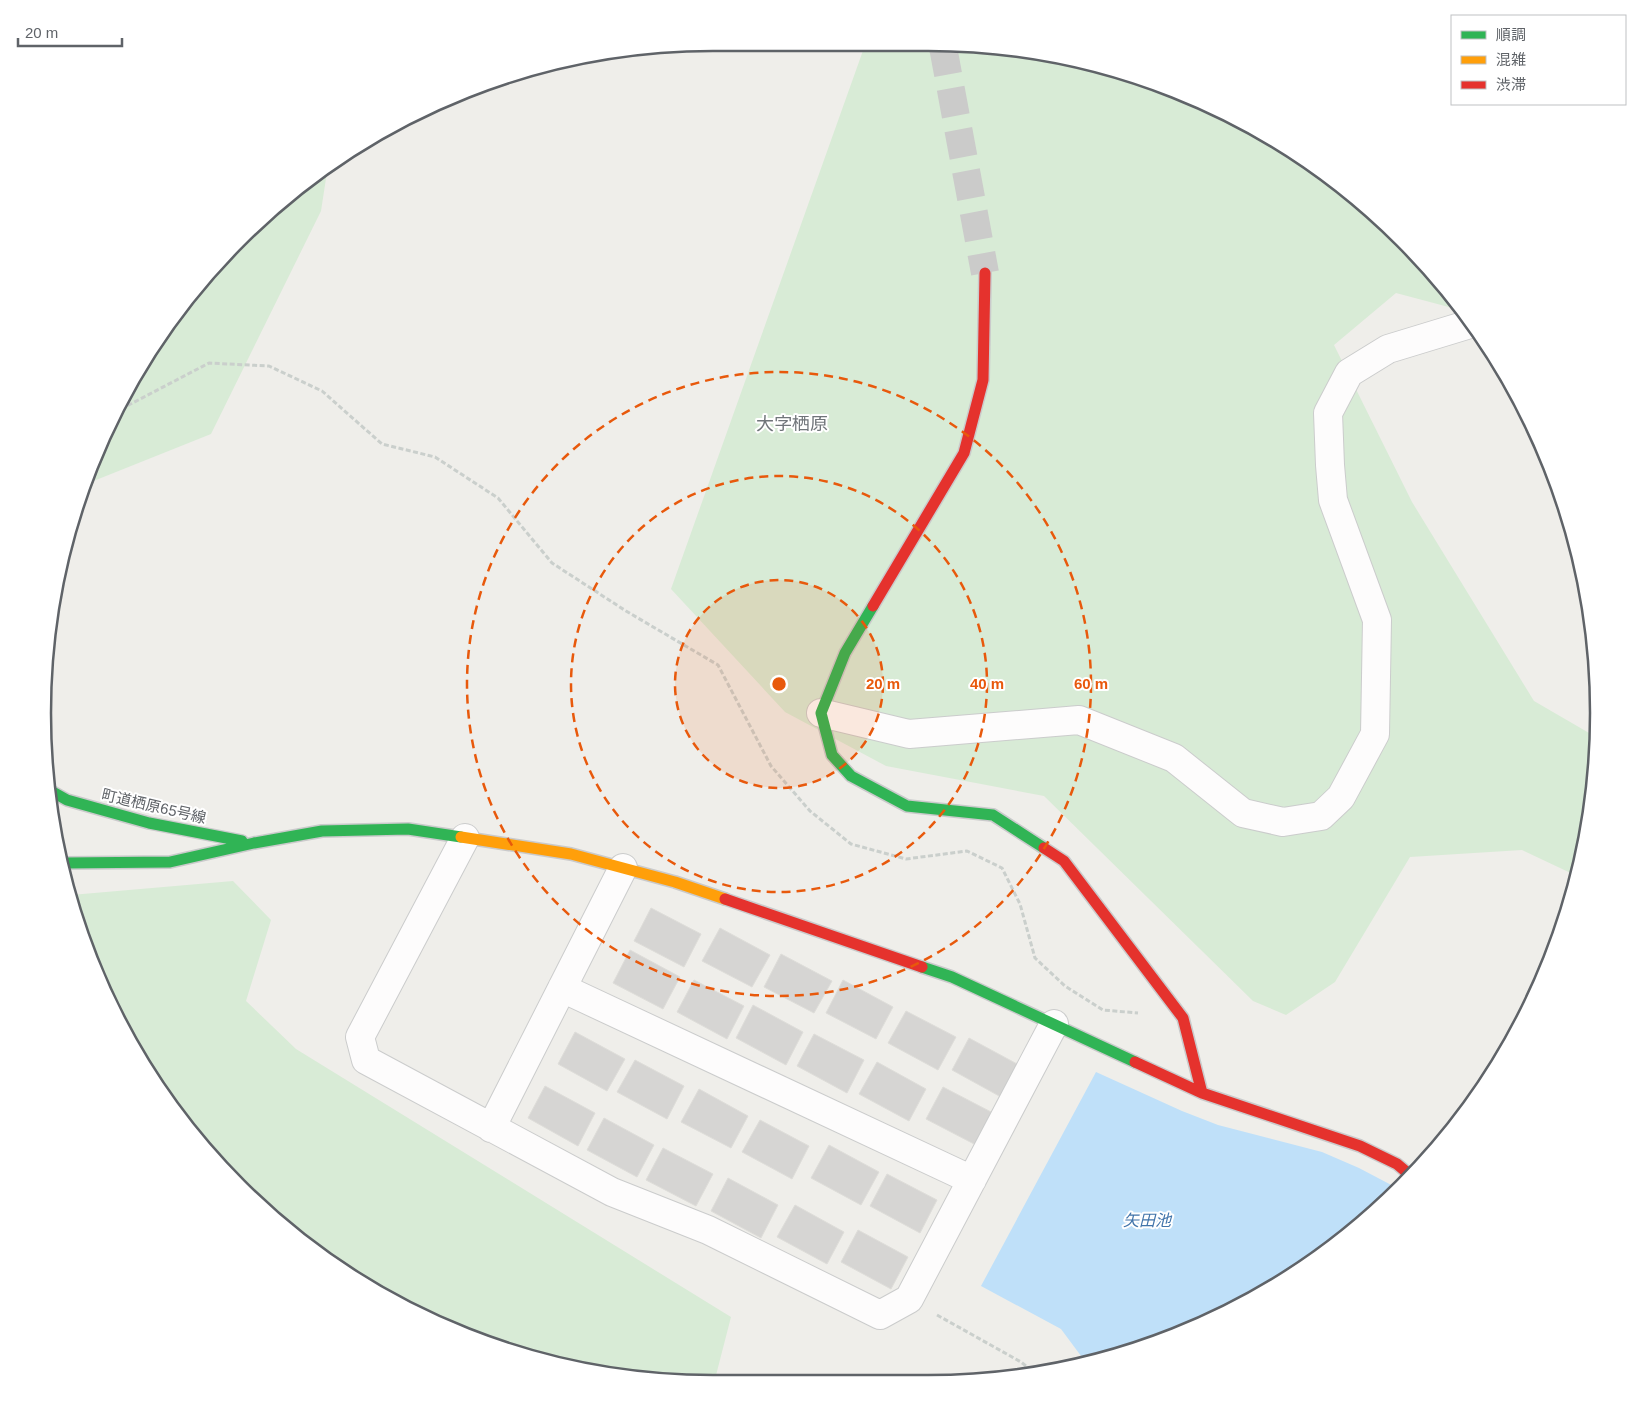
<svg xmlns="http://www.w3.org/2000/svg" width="1641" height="1426" viewBox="0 0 1641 1426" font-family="Helvetica,'Noto Sans JP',sans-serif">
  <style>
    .green { fill: #d8ebd6 }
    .water { fill: #bfe0f9 }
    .building { fill: #d6d5d3; stroke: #deddd9 }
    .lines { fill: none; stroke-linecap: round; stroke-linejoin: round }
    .secondary-tunnel { stroke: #cbcbca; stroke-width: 28; stroke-dasharray: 28 14; stroke-linecap: butt }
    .street-casing { stroke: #cbcccc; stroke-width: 30 }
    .fast-casing { stroke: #cacacb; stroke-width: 14 }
    .slow-casing { stroke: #cacacb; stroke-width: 14 }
    .jam-casing { stroke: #cacacb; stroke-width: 14 }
    .path { stroke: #cacfcc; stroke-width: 3; stroke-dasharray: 5 2.5; stroke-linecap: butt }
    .street { stroke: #fdfcfc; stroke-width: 28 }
    .fast { stroke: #30b455; stroke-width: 11 }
    .slow { stroke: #ff9f0a; stroke-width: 11 }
    .jam { stroke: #e5322d; stroke-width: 11 }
    .ring { fill: none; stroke: #e8590c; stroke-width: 2.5; stroke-dasharray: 9 6 }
    .labels { text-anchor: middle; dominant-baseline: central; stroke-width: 4; stroke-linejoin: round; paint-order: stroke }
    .street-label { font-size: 15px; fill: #5f6368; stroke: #fff }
    .water-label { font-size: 16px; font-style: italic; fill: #4174aa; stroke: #fff }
    .quarter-label { font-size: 18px; fill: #70757a; stroke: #fff }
    .rim { fill: none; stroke: #5f6368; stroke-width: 2.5 }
    .centre { fill: #e8590c; stroke: #fff; stroke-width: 2.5 }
    .ring-label { font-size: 15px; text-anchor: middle; font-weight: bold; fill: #e8590c; stroke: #fff; stroke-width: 4; stroke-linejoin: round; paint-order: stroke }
  </style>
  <rect width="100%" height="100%" fill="#efeeea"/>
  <path class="green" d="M865 45 1016 48 1144 78 1263 132 1370 209 1432 271 1460 310 1396 293 1334 345 1412 502 1534 701 1596 737 1597 757 1577 876 1522 850 1410 857 1335 982 1286 1015 1253 1001 1044 796 886 766 785 712 671 589Z
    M327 172 321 211 211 434 86 484 94 456 181 305 271 209Z
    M233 881 271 920 246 1001 296 1049 731 1317 714 1383 582 1371 457 1333 340 1270 209 1155 132 1048 78 928 71 895Z"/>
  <path class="water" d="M1096 1072 1182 1111 1218 1125 1322 1152 1359 1168 1397 1188 1370 1217 1263 1294 1143 1348 1084 1360 1061 1329 981 1286Z"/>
  <path class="building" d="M651 908 701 934 684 967 634 941Z
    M720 928 770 955 752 987 702 961Z
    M630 950 680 977 663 1009 613 983Z
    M781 954 832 981 814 1013 764 987Z
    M694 980 744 1006 727 1039 677 1012Z
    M843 980 893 1007 876 1039 826 1013Z
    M753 1005 803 1032 786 1065 736 1038Z
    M906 1011 956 1037 938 1070 888 1043Z
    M575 1032 625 1059 607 1091 558 1064Z
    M814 1034 864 1060 847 1093 797 1066Z
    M969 1038 1019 1065 1001 1097 952 1070Z
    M635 1060 684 1086 667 1119 617 1092Z
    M877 1062 926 1089 909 1121 859 1094Z
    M545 1086 595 1113 578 1146 528 1118Z
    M943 1087 993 1113 976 1145 926 1119Z
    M699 1089 748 1116 731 1148 681 1122Z
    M604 1118 654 1145 637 1177 587 1150Z
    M760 1120 809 1146 792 1179 742 1152Z
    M829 1145 879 1172 861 1205 811 1178Z
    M663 1148 713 1174 696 1206 646 1180Z
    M887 1174 937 1200 920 1233 870 1206Z
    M728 1178 778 1205 761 1238 711 1211Z
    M795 1205 844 1232 827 1264 777 1237Z
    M858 1230 908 1257 891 1289 841 1262Z"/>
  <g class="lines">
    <path class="secondary-tunnel" d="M943 47 985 273"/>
    <g class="street-casing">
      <path id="street" d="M821 713 909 734 1079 720 1174 758 1243 813 1283 822 1321 816 1341 797 1375 734 1377 620 1333 500 1330 465 1328 413 1349 373 1388 349 1470 324
        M465 838 360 1037 366 1060 612 1192 708 1230 880 1315 909 1299 1054 1024
        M562 988 972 1180
        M491 1128 623 868"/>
    </g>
    <g class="fast-casing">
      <path id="fast" d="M873 606 845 653 821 713 832 755 851 776 907 806 993 815 1044 848
        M51 791 67 800 149 823 242 841
        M65 863 170 862 254 843 322 831 408 829 461 837
        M922 967 952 977 1135 1062"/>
    </g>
    <g class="slow-casing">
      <path id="slow" d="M461 837 571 854 675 882 725 899"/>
    </g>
    <g class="jam-casing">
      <path id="jam" d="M873 606 964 453 983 380 985 273
        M1044 848 1064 861 1183 1018 1202 1093
        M725 899 922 967
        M1135 1062 1202 1093 1360 1146 1397 1164 1410 1175"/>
    </g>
    <path class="path" d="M121 409 209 363 269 366 322 391 382 444 435 457 498 498 552 563 626 611 718 665 771 766 810 811 851 844 906 859 967 851 1002 868 1020 904 1035 958 1065 986 1103 1010 1138 1013
      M937 1315 1021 1362 1031 1370"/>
    <use href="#street" class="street"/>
    <use href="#fast" class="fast"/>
    <use href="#slow" class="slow"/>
    <use href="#jam" class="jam"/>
  </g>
  <circle cx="779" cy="684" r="104" fill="#e8590c" fill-opacity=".12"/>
  <g class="ring">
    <circle cx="779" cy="684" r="104"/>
    <circle cx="779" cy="684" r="208"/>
    <circle cx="779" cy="684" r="312"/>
  </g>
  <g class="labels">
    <g class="street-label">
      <text transform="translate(154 806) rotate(13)">町道栖原65号線</text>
    </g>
    <g class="water-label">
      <text x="1147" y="1220">矢田池</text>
    </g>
    <g class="quarter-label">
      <text x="792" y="424">大字栖原</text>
    </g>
  </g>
  <path d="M0 0H1641V1426H0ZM713 51H928A662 662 0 0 1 1590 713V713A662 662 0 0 1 928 1375H713A662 662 0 0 1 51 713V713A662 662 0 0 1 713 51Z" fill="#fff" fill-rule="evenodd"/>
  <path class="rim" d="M713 51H928A662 662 0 0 1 1590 713V713A662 662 0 0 1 928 1375H713A662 662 0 0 1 51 713V713A662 662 0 0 1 713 51Z"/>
  <circle cx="779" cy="684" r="8" class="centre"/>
  <g class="ring-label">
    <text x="883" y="689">20 m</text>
    <text x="987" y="689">40 m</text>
    <text x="1091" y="689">60 m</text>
  </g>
  <rect x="1451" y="15" width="175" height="90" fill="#ffffff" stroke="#bfc1c3"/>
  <rect x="1461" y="31" width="25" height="8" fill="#30b455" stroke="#bfc1c3"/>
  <text x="1496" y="40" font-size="15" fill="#5f6368">順調</text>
  <rect x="1461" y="56" width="25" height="8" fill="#ff9f0a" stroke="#bfc1c3"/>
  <text x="1496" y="65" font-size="15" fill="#5f6368">混雑</text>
  <rect x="1461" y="81" width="25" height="8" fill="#e5322d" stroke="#bfc1c3"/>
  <text x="1496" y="90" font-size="15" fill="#5f6368">渋滞</text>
  <path d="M18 38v8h104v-8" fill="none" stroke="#5f6368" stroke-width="2.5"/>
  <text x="25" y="38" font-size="15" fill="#5f6368" stroke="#ffffff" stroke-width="4" paint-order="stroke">20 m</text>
</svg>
